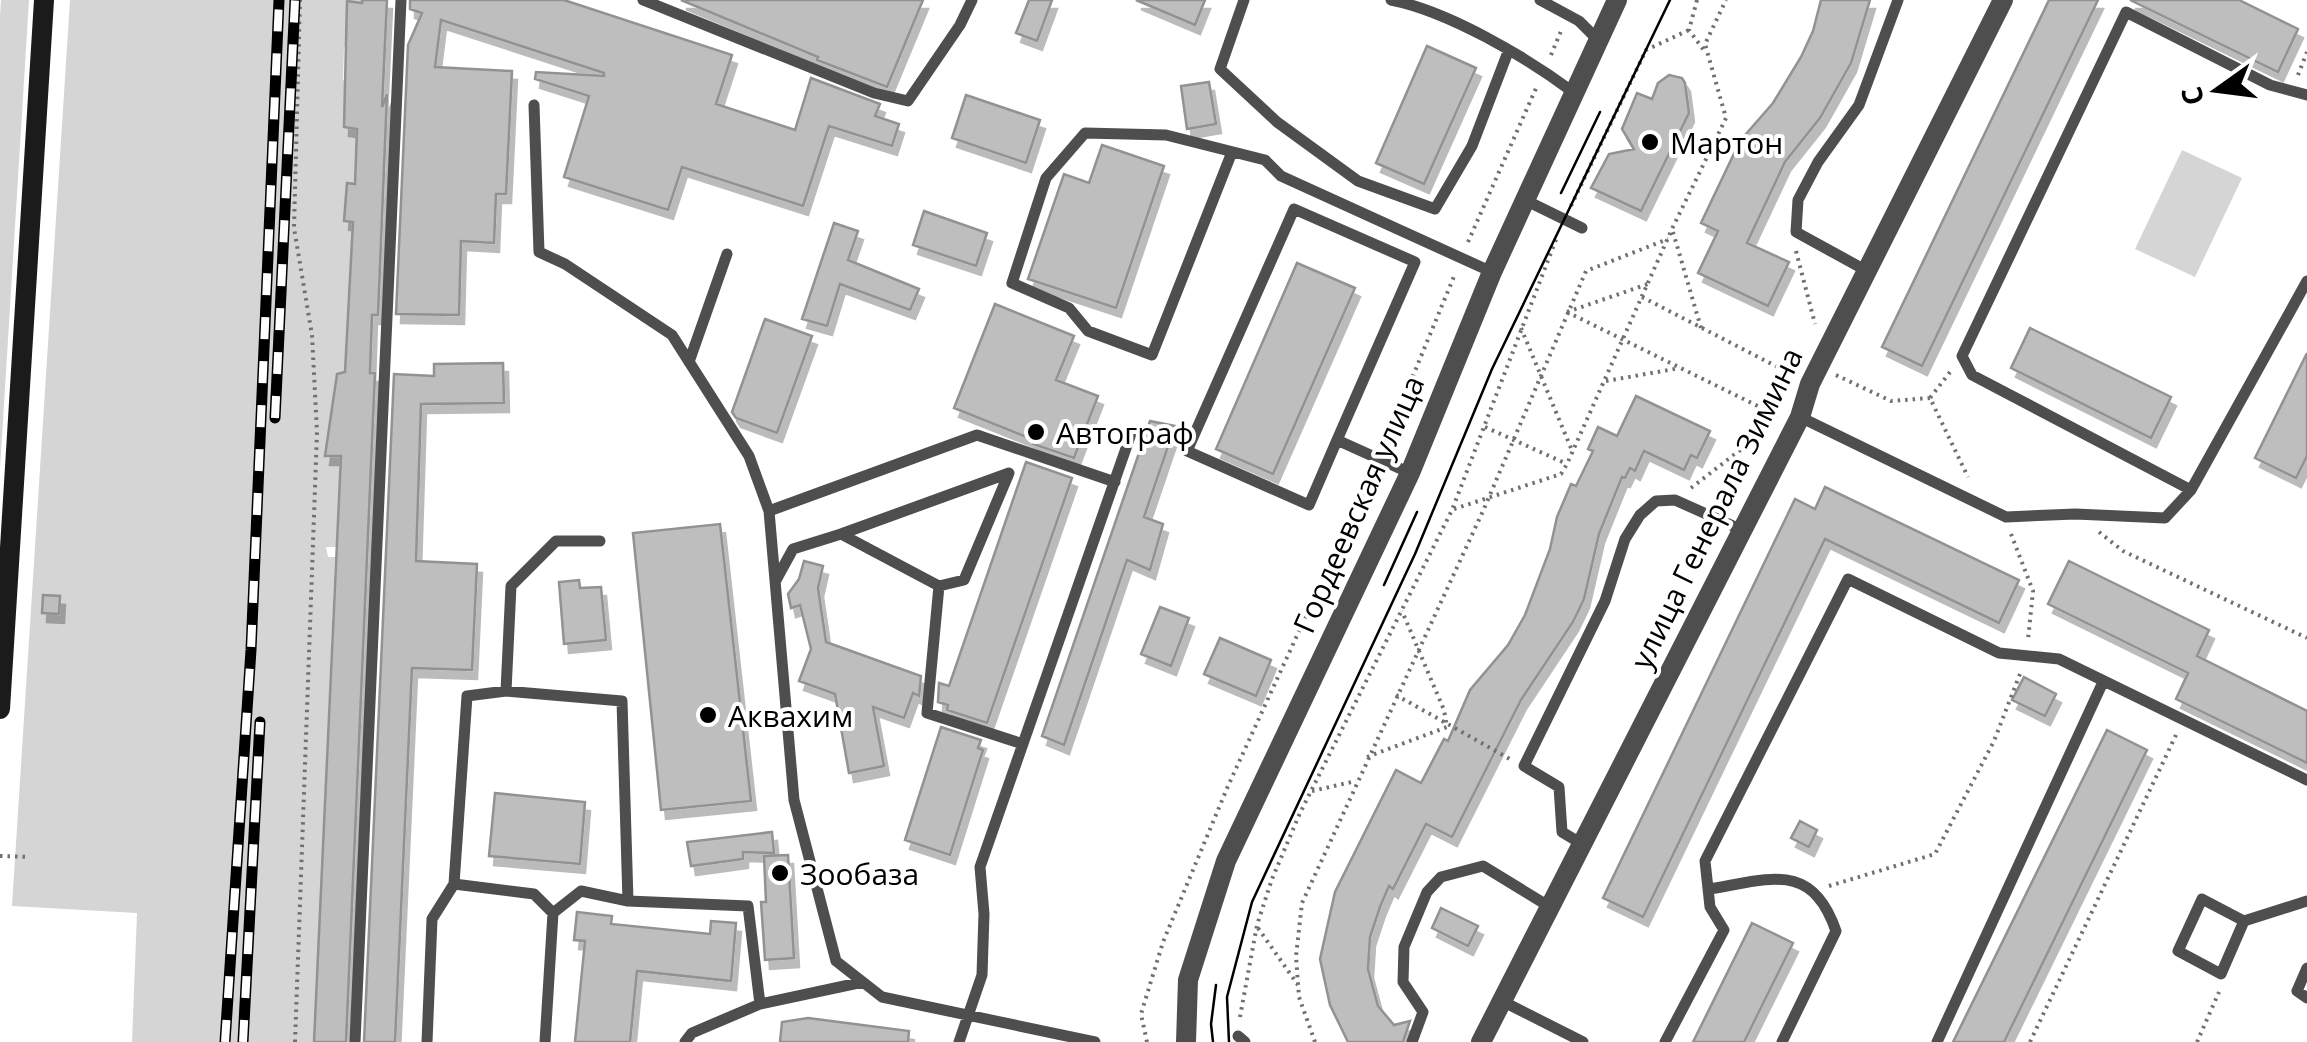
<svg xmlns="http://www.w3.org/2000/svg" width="2307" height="1042" viewBox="0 0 2307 1042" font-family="'Open Sans',sans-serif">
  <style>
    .green { fill: #d5d5d5 }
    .building { fill: #bebebe; stroke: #929292; stroke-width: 2.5; filter: url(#shadow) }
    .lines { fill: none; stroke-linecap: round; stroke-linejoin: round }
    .path { stroke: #707070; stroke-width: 4; stroke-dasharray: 2.5 5; stroke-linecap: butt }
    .service { stroke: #4e4e4e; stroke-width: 11 }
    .minor { stroke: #4e4e4e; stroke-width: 20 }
    .secondary { stroke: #1b1b1b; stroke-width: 20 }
    .tram { stroke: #000; stroke-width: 2.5 }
    .rail-casing { stroke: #000; stroke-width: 11 }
    .rail { stroke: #fff; stroke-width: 8; stroke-dasharray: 22; stroke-linecap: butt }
    .poi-dot { fill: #000; stroke: #fff; stroke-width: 4 }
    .labels { text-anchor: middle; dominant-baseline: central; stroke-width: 8; stroke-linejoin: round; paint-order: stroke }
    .poi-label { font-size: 30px; fill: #000; stroke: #fff; text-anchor: start }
    .street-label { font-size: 30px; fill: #000; stroke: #fff }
  </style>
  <defs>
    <filter id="shadow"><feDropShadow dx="5" dy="9" stdDeviation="0" flood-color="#0004"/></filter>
  </defs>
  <rect width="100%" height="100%" fill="#fff"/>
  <path class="green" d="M1 0H29L0 469V15Z
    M70 0H362V3L347 2 346 24H362V48L344 47 343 80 352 82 350 104 344 105V127L357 129 355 184H347L345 221 353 222 345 372 336 374 325 455 341 456 338 547H326L328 557H335L314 1042H132L137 913 12 906Z
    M2182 150 2242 178 2195 277 2135 249Z"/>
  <path class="building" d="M362 0H387L382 107 387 94 378 315H372L370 373H375L346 1042H314L341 456H325L337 374 345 372 353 222 344 221 347 183 355 184 357 129 344 127 347 1 362 3Z
    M410 0H564L732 55 716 104 795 130 811 78 880 104 875 116 899 124 892 146 829 126 803 206 682 167 668 210 564 177 589 96 535 79 536 72 604 76V73L441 20 435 67 512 71 506 194H496L494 243 461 241 459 315 396 314 408 45 422 13 410 9Z
    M681 0H923L887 87 817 60 818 57Z
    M1029 0H1052L1037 41 1016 33Z
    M1136 0H1205L1195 25Z
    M1821 0H1870L1851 63 1820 118 1785 162 1747 243 1789 262 1768 306 1698 273 1718 231 1701 223 1740 141 1773 103 1801 57 1813 31Z
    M2049 0H2098L1922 366 1882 347Z
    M2130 0H2239L2298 29 2278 72Z
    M1427 46 1476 68 1424 184 1376 163Z
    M1669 75 1682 78 1685 83 1689 113 1641 211 1591 188 1609 154 1634 149 1622 129 1637 93 1652 99 1658 83Z
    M1209 82 1216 124 1187 129 1181 86Z
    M966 95 1040 120 1026 163 952 138Z
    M1102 145 1164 166 1116 308 1028 279 1064 174 1089 183Z
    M924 211 987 233 976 266 913 245Z
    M834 223 858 231 848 260 919 289 910 310 840 284 827 326 802 319Z
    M1297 263 1355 288 1273 474 1216 449Z
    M995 304 1074 336 1056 380 1098 396 1074 458 1033 444 1034 440 954 408Z
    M765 319 812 336 777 433 736 418 732 412Z
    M2030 328 2171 397 2151 438 2011 368Z
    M2307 353V456L2296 478 2255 458Z
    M503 363 504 403 421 404 416 561 477 564 472 670 412 668 395 1042H364L394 374 434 376V364Z
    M1636 396 1710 431 1697 458 1691 455 1684 470 1644 451 1635 471 1630 468 1625 478 1622 477 1599 534 1584 599 1573 622 1521 700 1452 837 1426 824 1393 889 1389 886 1380 907 1370 937 1368 969 1378 1006 1394 1025 1410 1021 1403 1042H1348L1330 1005 1320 959 1335 892 1396 770 1421 783 1444 739 1448 741 1470 690 1508 645 1525 615 1550 549 1557 517 1571 484 1576 486 1593 451 1588 449 1598 427 1617 436Z
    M1150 421 1175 426 1144 517 1163 524 1150 570 1127 560 1064 745 1042 736Z
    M1026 462 1072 478 987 723 947 710 948 705 938 702 939 683 949 686Z
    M1825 487 2019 580 1999 623 1825 539 1643 917 1603 898 1795 499 1815 509Z
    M720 524 751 801 661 810 633 533Z
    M804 561 823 566 818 588 826 642 921 676 919 696 913 693 904 718 873 707 884 766 849 773 835 694 799 681 811 649 800 605 791 608 788 594 799 579Z
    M2069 561 2209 630 2197 656 2307 711V763L2176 699 2188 673 2048 604Z
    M579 580 580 588 601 587 606 640 564 644 559 582Z
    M43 595 60 596 59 614 42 613Z
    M1160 607 1189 618 1171 666 1141 654Z
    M1220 638 1271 660 1256 696 1204 674Z
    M2024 677 2056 694 2045 716 2012 700Z
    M941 727 981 740 978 748 983 750 950 855 905 840Z
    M2107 730 2147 750 2004 1042H1953Z
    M495 793 585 802 580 864 489 856Z
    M1800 821 1817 830 1809 847 1791 838Z
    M772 832 774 853 743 852V859L691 866 687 842Z
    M788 855 794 958 765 960 761 902H766L764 856Z
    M1441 908 1478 926 1468 946 1432 928Z
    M577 912 612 916 611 924 710 934 711 921 736 923 731 981 637 971 630 1042H575L585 941 574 940Z
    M1752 923 1793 943 1744 1042H1693Z
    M808 1018 909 1031 908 1042H780L782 1022Z"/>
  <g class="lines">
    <path class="path" d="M1697 0 1689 30 1706 53
      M1551 55 1561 31
      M2298 75 2307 52
      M1571 206 1646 50 1689 30
      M1673 232 1701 328
      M1468 242 1537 86
      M1796 251 1815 324
      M1642 297 1793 375
      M1567 312 1778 416
      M1567 312 1648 284
      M1521 328 1573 453
      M1950 372 1930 398 1968 477
      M1836 375 1891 401 1930 398
      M1606 381 1680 368
      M1485 427 1567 464
      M1384 446 1455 274
      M1691 488 1770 427
      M1454 509 1561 474 1567 464 1672 229 1726 118 1705 44 1726 0
      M2099 532 2123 551 2307 638
      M2011 534 2033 591 2028 640
      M1396 695 1510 759
      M1367 757 1447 727 1444 710 1402 611
      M1312 791 1356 781
      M0 856 29 857
      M1829 886 1935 854 1994 741 2020 674
      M1258 928 1298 985
      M1240 1017 1257 925 1272 879 1300 813 1452 510 1557 237
      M295 1042 317 432 312 335 294 228 300 0
      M1147 1042 1141 1014 1163 942 1228 786 1372 472
      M1315 1042 1299 997 1296 956 1302 903 1483 511 1586 271 1668 239
      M2030 1042 2176 735
      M2197 1042 2219 992"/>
    <path class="service" d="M643 0 874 93 908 101 960 25 972 0
      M1244 0 1220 69 1277 122 1358 181 1435 209 1472 146 1508 52
      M1391 0C1448 11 1526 57 1573 92
      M1540 0 1579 21 1597 39
      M2307 95 2270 85 2126 12 1962 356 1972 375 2191 490 2307 281
      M534 105 539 252 565 264 672 335 749 456 769 511 794 800 836 961 882 997 1095 1042
      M1232 152 1152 355 1088 331 1069 308 1012 283 1046 178 1085 133 1166 135 1265 160 1281 176 1492 272
      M1525 200 1582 228
      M1867 271 1796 232 1798 200 1818 162 1859 105 1898 0
      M689 362 727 254
      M1800 417 2006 517 2075 514 2165 518 2191 490
      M1337 440 1415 262 1294 209 1187 451 1309 505 1337 440 1410 473
      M769 511 977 435 1115 482
      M776 580 793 549 841 534
      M939 586 964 580 1009 473 841 534 939 586 927 713 1023 744
      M506 691 511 586 556 541H600
      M1582 844 1562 832 1559 787 1524 766 1605 601 1625 539 1640 515 1656 501 1675 500 1742 530
      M1710 889C1770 879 1812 861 1836 931L1782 1042
      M553 913 581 891 628 901
      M2244 921 2221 974 2178 951 2202 899 2244 921 2307 901
      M2307 968 2297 991 2307 998
      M1502 1001 1583 1042
      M1238 1036 1245 1042
      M355 1042 401 0
      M427 1042 432 919 454 884
      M545 1042 553 913 534 894 454 884 467 696 506 691 622 701 628 901 748 906 760 1004
      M685 1042 692 1033 760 1004 863 982
      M959 1042 982 975 984 914 980 867 1132 431
      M1412 1042 1423 1012 1403 982 1404 947 1427 892 1441 877 1483 866 1550 907
      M1665 1042 1724 930 1710 907 1705 861 1848 579 1999 653 2059 659 2307 780
      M1937 1042 2103 682"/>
    <path class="minor" d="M1186 1042 1188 980 1226 861 1410 473 1492 272 1617 0
      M1481 1042 1800 417 1810 384 2003 0"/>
    <path class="secondary" d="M0 709 44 0"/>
    <path class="tram" d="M1561 193 1600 112
      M1384 585 1417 512
      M1213 1042 1211 1024 1216 985
      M1229 1042 1227 997 1252 902 1415 554 1492 369 1670 0"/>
    <g class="rail-casing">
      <path id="rail" d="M275 418 295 0
        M225 1042 251 650 279 0
        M243 1042 260 722"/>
    </g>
    <use href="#rail" class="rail"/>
  </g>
  <g class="poi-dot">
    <circle cx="1650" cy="142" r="10"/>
    <circle cx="1036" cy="432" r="10"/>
    <circle cx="708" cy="715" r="10"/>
    <circle cx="780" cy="873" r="10"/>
  </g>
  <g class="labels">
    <g class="poi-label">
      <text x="1670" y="142">Мартон</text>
      <text x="1056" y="432">Автограф</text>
      <text x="728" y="715">Аквахим</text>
      <text x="800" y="873">Зообаза</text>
    </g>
    <g class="street-label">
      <text transform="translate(1358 504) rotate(-66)">Гордеевская улица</text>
      <text transform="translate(1716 508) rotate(-64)">улица Генерала Зимина</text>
    </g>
  </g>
  <g transform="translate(2217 90) rotate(256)" stroke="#ffffff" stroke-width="8" paint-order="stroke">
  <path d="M0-8L18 38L0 25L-18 38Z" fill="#000000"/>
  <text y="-15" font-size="28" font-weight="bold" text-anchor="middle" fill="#000000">С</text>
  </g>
</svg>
